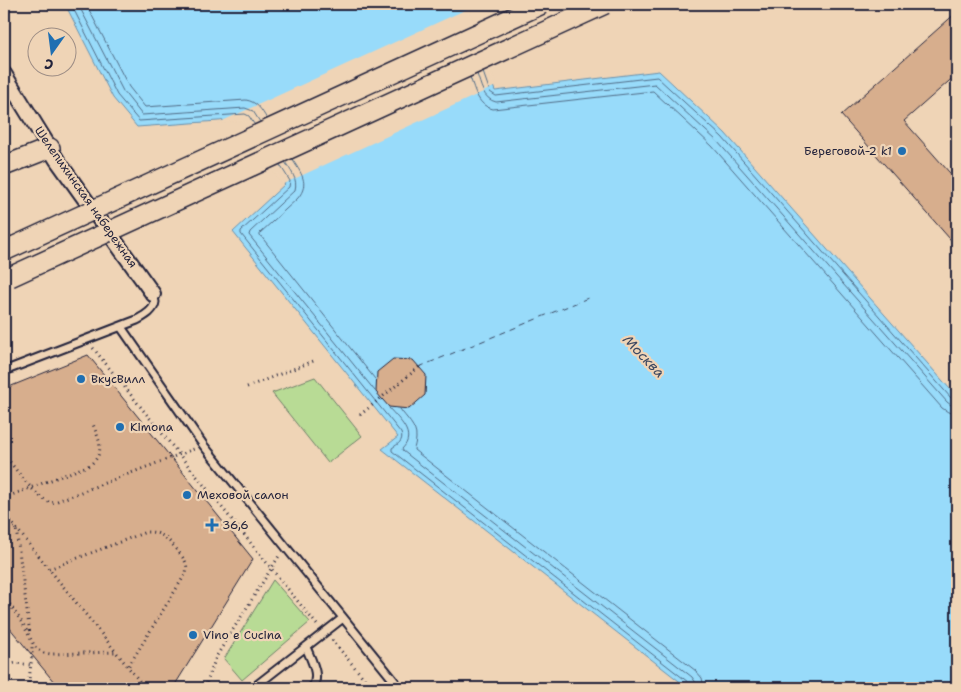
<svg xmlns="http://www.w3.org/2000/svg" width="961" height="692" viewBox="0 0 961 692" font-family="'Shantell Sans',sans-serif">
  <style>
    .green { fill: #b8db95; stroke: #6d7e68 }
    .water { fill: #98dbfa; stroke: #6991ae }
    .pier { fill: #efd4b6 }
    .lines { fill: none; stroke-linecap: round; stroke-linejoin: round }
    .shore { stroke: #516c87; stroke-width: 1 }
    .ferry { stroke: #3a4761; stroke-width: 1; stroke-dasharray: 6 5; stroke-linecap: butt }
    .building { fill: #d7ae8d; stroke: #22223b }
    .lane-casing { stroke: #22223b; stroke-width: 11 }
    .street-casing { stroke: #22223b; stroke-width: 18 }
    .secondary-casing { stroke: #22223b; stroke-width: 22 }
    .path { stroke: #22223b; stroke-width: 3; stroke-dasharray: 1 4; stroke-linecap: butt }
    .lane { stroke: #efd4b6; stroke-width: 7 }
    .street { stroke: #efd4b6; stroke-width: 14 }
    .secondary { stroke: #efd4b6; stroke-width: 19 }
    .secondary-bridge-casing { stroke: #22223b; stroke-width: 22; stroke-linecap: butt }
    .secondary-bridge { stroke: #efd4b6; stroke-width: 19 }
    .poi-dot { fill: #1f6fb2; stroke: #efd4b6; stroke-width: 2 }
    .labels { text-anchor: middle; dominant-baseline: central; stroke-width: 4.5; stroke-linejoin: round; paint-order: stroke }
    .poi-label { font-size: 12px; fill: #22223b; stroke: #efd4b6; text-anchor: start }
    .street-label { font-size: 12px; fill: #22223b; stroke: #efd4b6 }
    .water-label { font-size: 14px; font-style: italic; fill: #3a4761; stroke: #efd4b6 }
  </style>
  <rect width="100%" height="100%" fill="#efd4b6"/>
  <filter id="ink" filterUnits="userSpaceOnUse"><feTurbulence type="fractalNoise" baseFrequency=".02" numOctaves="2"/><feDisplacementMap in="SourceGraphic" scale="10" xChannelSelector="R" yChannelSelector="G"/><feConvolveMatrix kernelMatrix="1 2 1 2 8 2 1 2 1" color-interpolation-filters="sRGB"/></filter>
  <g filter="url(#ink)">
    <path class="green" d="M315 377 362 436 328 463 272 393Z
      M273 580 310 622 242 680 224 659Z"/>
    <path class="water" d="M65 4H476L466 11 495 91 659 71 725 133 957 397V688H688L382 449 398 437 233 232 285 184 245 119 137 127 113 98Z"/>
    <path class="pier" d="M478 4 469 12 496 86 281 185 282 184 243 121 218 123Z"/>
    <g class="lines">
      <path class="shore" d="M71 4 117 95 139 121 245 114 249 116 254 124
        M78 4 123 91 142 115 245 108 253 111 260 122
        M86 4 129 87 145 107 246 100C257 102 261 109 267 119
        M483 72 490 92 496 96 657 77 722 137 951 398 957 400
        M477 74C481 85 483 99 496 102L655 84 717 141 947 402 951 405 957 406
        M470 77C475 91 478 106 493 109L653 91 712 146 942 408 948 412 957 414
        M292 159C301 173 310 183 298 198L260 233V235L375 379
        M285 162C291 171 298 179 295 190L250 232 249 235 375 391
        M280 165 290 181 289 187 241 231V234L401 433C404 441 398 444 392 448V451L688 682 690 685V688
        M389 408C399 420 417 434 402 449L403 451 692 677 696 683 697 688
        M400 409C406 418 417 427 416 438 416 443 414 447 414 450L696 671 702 678 704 688"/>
      <path class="ferry" d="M419 367 588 298"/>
    </g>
    <path class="building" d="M957 12V74L904 121 957 181V247L841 115Z
      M88 355 253 559 173 688H59L4 621V389Z
      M393 359 413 360 426 375 425 395 409 409 389 407 376 392 377 372Z"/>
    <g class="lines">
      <g class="lane-casing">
        <path id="lane" d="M121 327 204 446 400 688
          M4 371 137 320C144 316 154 311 155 302 155 302 153 294 153 294
          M306 647C311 660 321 676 312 688
          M253 688 343 618"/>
      </g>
      <g class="street-casing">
        <path id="street" d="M4 74 57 160 153 294"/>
      </g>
      <g class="secondary-casing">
        <path id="secondary" d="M4 166 50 148"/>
      </g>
      <path class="path" d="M93 348 317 625
        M247 387 316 360
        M360 415 419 367
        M4 454C14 467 37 500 52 503L194 449
        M4 498 90 465C106 452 99 440 93 424
        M4 513 145 688
        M4 530 16 528 30 634
        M49 569 146 532C151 532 156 532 161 535 168 538 181 554 185 561 187 565 187 568 186 573L128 667
        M4 596 23 624 35 647 44 653 51 654 115 652
        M332 640 372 688
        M4 665 15 663 31 665
        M28 688 32 656V643
        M205 688 216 657 279 556"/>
      <use href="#lane" class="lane"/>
      <use href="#street" class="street"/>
      <use href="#secondary" class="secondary"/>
      <g class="secondary-bridge-casing">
        <path id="secondary-bridge" d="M4 251 542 4
          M10 277 605 4"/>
      </g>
      <use href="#secondary-bridge" class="secondary-bridge"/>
    </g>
  </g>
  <g class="poi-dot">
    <circle cx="902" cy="151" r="5"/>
    <circle cx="81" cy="379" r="5"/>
    <circle cx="120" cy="427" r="5"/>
    <circle cx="187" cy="495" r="5"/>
    <path d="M209.5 517.5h5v5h5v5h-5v5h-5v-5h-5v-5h5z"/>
    <circle cx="193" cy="635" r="5"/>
  </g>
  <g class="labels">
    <g class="poi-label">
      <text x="892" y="151" text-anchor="end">Береговой-2 k1</text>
      <text x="91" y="379">ВкусВилл</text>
      <text x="130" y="427">Kimona</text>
      <text x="197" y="495">Меховой салон</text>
      <text x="222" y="525">36,6</text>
      <text x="203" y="635">Vino e Cucina</text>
    </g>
    <g class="street-label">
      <text transform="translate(86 197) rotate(55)">Шелепихинская набережная</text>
    </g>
    <g class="water-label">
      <text transform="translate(644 356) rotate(46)">Москва</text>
    </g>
  </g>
  <rect width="961" height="692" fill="none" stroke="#efd4b6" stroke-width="20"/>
  <rect x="10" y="10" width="941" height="672" fill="none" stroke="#22223b" stroke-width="2" filter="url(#ink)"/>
  <g transform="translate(52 52) rotate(194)"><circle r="24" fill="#efd4b6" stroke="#9d8d85"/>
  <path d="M0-4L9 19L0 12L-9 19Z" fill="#1f6fb2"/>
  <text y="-8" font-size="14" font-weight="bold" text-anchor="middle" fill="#22223b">С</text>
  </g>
</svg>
